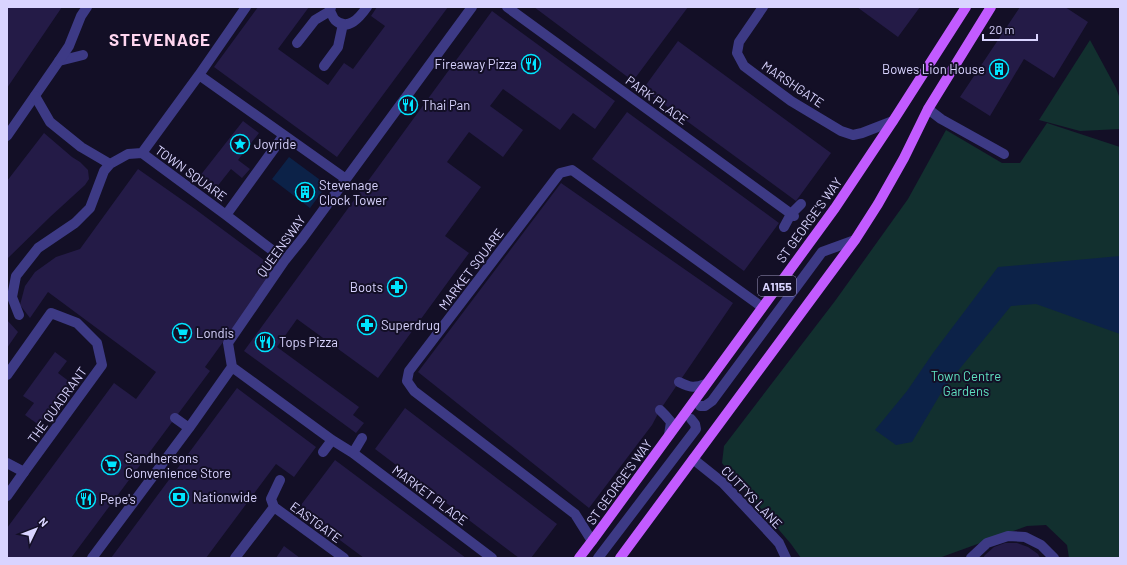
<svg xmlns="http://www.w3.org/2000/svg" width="1127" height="565" viewBox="0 0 1127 565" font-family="Barlow,sans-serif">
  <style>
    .green { fill: #12302f }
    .water { fill: #0c2248 }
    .building { fill: #241b47 }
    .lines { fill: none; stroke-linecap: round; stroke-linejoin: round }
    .lane { stroke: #3d3a85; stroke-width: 10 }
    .street { stroke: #3d3a85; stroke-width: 10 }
    .primary { stroke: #c25bff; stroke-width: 10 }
    .labels { text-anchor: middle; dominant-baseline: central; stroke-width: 4; stroke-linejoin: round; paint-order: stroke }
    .shield { fill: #130f26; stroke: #9e99be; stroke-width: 1 }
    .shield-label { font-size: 12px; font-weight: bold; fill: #d9d4ff }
    .poi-label { font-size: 13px; fill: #d9d4ff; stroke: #130f26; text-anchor: start }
    .street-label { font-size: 13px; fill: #d9d4ff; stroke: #130f26 }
    .park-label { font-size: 13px; fill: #5fe0c0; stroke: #130f26 }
    .district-label { font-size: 17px; font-weight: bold; letter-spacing: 1px; fill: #ffd6f0; stroke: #130f26 }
  </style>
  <rect width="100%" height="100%" fill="#130f26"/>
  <path class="green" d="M1090 40 1116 88 1120 99V129L1080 131 1039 120Z
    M1047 123 1120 147V558H1069L1067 545 1046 525 1027 526 939 558H801L791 544 722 463 724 446 835 301 908 199 946 130 1002 163H1020Z"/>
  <path class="water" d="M289 157 327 185 310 208 272 179Z
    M1120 256V334L1036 304 1011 306 944 388 912 442 896 445 875 430 907 391 933 353 998 267Z"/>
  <path class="building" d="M7 7H62L7 88Z
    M258 7H309L278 49 328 85 344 63 353 69 385 26 371 16 377 7H448L337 157 214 67Z
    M534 7H688L633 81Z
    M857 7H920L898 37Z
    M1020 7H1065L1088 22 1054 78 1024 59 990 116 960 97Z
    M492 11 615 101 595 129 573 113 560 130 503 89 490 106 523 130 503 157 469 132 447 162 481 187 445 236 469 253 378 378 297 319 277 347 359 407 353 415 364 423 356 433 244 351Z
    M678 41 831 153 796 201 643 89Z
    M627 112 779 223 744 271 592 159Z
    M243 121 259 133 238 160 250 169 242 178 231 169 212 193 196 181Z
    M44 133 72 157 80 162 88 170 89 179 85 185 50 217 7 259V181Z
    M138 169 195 209 276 269 205 367 210 371 71 558H7V528L114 383 136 399 156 372 48 292 30 318 20 305 25 286 35 272 56 257 80 249Z
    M561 183 733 303 660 410 652 425 589 508 418 372Z
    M304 186 311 191 306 197 299 192Z
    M7 320 18 332 7 348Z
    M55 352 67 361 58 373 70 382 39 425 25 415 34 403 23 396Z
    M237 388 316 447 294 477 276 464 206 558H111Z
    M405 408 557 524 531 558H519L375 449Z
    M335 460 466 558H364L298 509Z
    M1005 543H1017L1028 547 1038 554 1040 558H983L985 555 994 547Z
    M284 546 300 558H276Z"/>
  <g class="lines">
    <path class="lane" d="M331 7 330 11C332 14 333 18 335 20 348 32 360 17 367 7
      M763 7 739 42 737 53 744 66 791 101 841 131 853 135 862 133 893 121
      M297 43 315 20 330 11
      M324 66 338 47 343 24
      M928 109 941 119 1004 154
      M7 136 59 61 83 55
      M7 375 51 313 77 323 97 343 102 365 24 472 7 463
      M679 382C691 388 694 388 706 384
      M700 406H705L712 401 822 252 855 240
      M660 410 665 415 671 422 669 435
      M598 558 696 429 695 424 691 419
      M971 558 987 543 1008 536 1025 537 1041 545 1054 558"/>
    <path class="street" d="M507 7 794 216
      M59 61 69 46 81 16 87 7
      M199 75 346 179
      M35 96 50 122 81 147 110 164
      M142 153 199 75 246 7
      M142 153 226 215 285 260
      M226 215 284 135
      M784 227 791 214 801 204
      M19 315 12 297 16 276 38 248 75 223 90 208 104 171 110 164 128 154 142 153
      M232 367 332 440 353 453 492 558
      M175 418 189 428
      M323 452 332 440
      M353 453 362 438
      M693 459 723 483 755 517 779 543 786 558
      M7 496 24 472
      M274 507 271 499 280 480
      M592 541 575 514 414 391 407 381 409 371 560 173 572 170 762 307
      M92 558 189 428 232 367 228 343 285 260 302 239 472 7
      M235 558 274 507 344 558"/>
    <path class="primary" d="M579 558 592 541 835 208 893 121 966 7
      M620 558 855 240 878 204 904 158 928 109 991 7"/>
  </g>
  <defs>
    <g id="restaurant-ring" transform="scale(1)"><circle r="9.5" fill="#130f26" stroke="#00e5ff" stroke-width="1.5"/><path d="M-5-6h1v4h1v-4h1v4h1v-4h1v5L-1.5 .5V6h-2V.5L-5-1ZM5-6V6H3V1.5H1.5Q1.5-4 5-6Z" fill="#00e5ff"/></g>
    <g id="building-ring" transform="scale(1)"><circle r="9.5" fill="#130f26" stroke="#00e5ff" stroke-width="1.5"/><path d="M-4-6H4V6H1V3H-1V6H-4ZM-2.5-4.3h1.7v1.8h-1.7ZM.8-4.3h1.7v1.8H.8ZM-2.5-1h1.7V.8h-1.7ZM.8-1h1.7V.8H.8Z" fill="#00e5ff"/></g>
    <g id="sight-ring" transform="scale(1)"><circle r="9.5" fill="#130f26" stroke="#00e5ff" stroke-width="1.5"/><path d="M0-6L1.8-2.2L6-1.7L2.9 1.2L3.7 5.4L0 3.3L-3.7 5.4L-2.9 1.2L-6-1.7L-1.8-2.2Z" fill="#00e5ff"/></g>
    <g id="pharmacy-ring" transform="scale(1)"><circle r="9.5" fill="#130f26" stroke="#00e5ff" stroke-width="1.5"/><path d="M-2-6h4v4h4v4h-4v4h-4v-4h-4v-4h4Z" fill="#00e5ff"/></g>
    <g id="supermarket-ring" transform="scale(1)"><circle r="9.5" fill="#130f26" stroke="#00e5ff" stroke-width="1.5"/><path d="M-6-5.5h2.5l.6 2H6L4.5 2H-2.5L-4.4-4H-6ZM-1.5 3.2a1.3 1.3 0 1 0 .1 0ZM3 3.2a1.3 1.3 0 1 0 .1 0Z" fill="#00e5ff"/></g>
    <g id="bank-ring" transform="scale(1)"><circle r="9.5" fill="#130f26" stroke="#00e5ff" stroke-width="1.5"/><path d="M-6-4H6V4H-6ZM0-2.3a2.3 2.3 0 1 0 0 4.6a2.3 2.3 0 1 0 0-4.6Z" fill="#00e5ff"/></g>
  </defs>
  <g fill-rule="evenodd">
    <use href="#restaurant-ring" x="531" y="64"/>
    <use href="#building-ring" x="999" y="69"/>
    <use href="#restaurant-ring" x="408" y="105"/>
    <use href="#sight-ring" x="240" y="144"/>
    <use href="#building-ring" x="305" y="192"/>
    <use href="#pharmacy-ring" x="397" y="287"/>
    <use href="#pharmacy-ring" x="367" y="325"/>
    <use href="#supermarket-ring" x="182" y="333"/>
    <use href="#restaurant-ring" x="265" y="342"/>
    <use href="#supermarket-ring" x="111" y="465"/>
    <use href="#bank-ring" x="179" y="497"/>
    <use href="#restaurant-ring" x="86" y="499"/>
  </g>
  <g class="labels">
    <rect class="shield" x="758" y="276" width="38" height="20" rx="3"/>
    <g class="shield-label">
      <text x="777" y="286">A1155</text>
    </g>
    <g class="poi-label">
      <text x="517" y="64" text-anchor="end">Fireaway Pizza</text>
      <text x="985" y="69" text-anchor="end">Bowes Lion House</text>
      <text x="422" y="105">Thai Pan</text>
      <text x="254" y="144">Joyride</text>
      <text x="319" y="185">Stevenage<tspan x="319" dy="15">Clock Tower</tspan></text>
      <text x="383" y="287" text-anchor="end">Boots</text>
      <text x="381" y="325">Superdrug</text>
      <text x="196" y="333">Londis</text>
      <text x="279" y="342">Tops Pizza</text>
      <text x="125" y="458">Sandhersons<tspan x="125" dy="15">Convenience Store</tspan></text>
      <text x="193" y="497">Nationwide</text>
      <text x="100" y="499">Pepe's</text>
    </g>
    <g class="street-label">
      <text transform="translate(793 84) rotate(34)">MARSHGATE</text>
      <text transform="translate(657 100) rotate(36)">PARK PLACE</text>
      <text transform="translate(191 173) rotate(36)">TOWN SQUARE</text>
      <text transform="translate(809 220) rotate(-54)">ST GEORGE'S WAY</text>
      <text transform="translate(281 246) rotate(-54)">QUEENSWAY</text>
      <text transform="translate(471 269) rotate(-53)">MARKET SQUARE</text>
      <text transform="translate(57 405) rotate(-54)">THE QUADRANT</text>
      <text transform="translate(619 482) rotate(-54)">ST GEORGE'S WAY</text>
      <text transform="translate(430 495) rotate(37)">MARKET PLACE</text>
      <text transform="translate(752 497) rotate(46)">CUTTYS LANE</text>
      <text transform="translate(316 522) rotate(36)">EASTGATE</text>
    </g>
    <g class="park-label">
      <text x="966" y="376">Town Centre<tspan x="966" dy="15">Gardens</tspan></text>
    </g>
    <g class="district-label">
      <text x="160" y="39">STEVENAGE</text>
    </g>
  </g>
  <rect width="1127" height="565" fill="none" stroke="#d9d4ff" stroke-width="16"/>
  <g transform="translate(36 529) rotate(47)" stroke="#130f26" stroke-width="3" paint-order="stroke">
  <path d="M0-3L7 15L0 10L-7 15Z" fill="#d9d4ff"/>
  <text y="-6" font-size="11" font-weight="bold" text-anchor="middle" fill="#d9d4ff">N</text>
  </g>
  <path d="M983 34v6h54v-6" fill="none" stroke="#d9d4ff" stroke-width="2"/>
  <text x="989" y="34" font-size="12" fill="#d9d4ff" stroke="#130f26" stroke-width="3" paint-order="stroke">20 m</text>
</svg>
